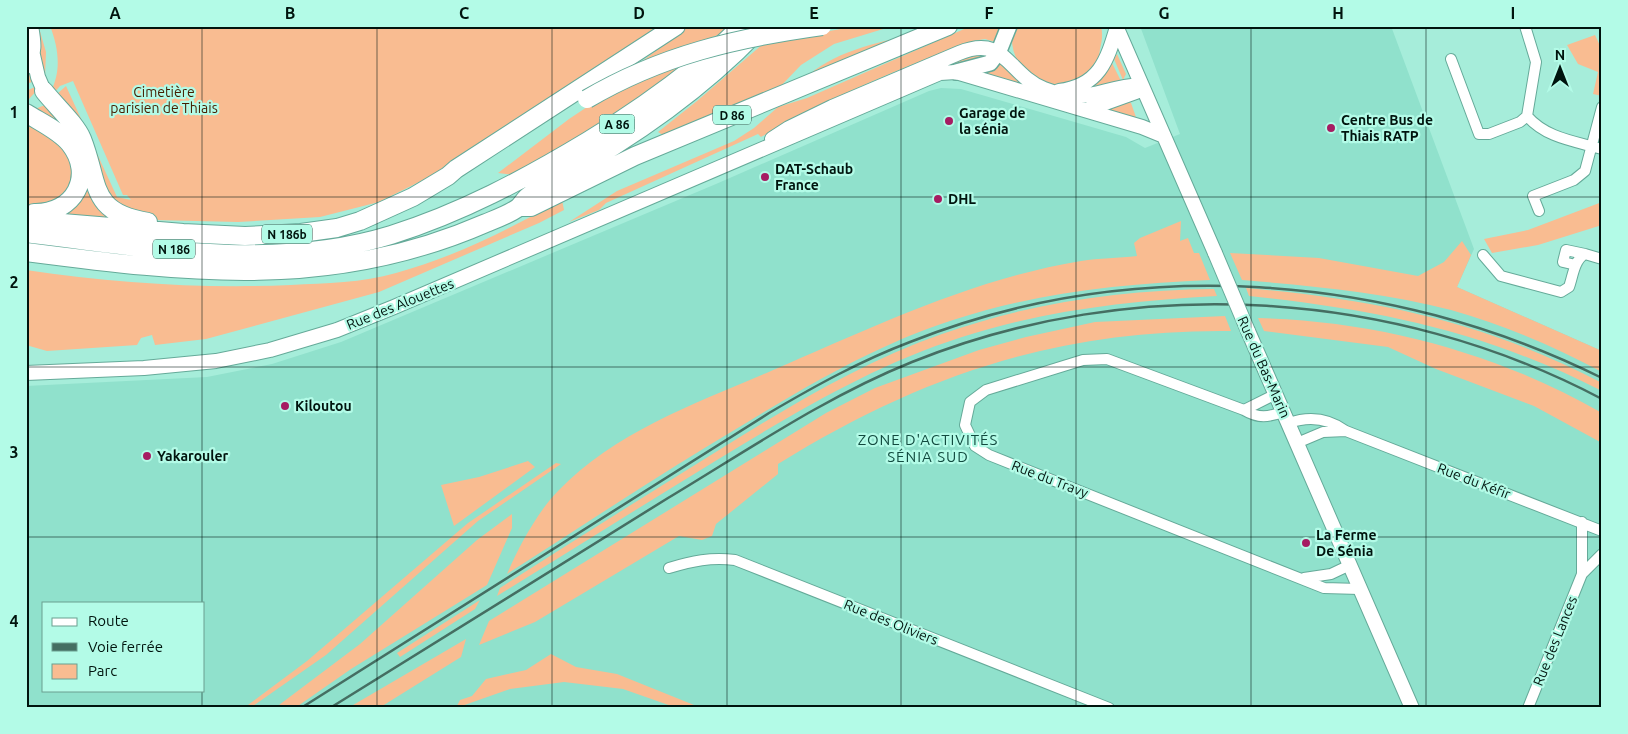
<svg xmlns="http://www.w3.org/2000/svg" width="1628" height="734" viewBox="0 0 1628 734" font-family="Ubuntu,sans-serif">
  <style>
    .built { fill: #90e1cc; fill-rule: evenodd }
    .green { fill: #f9bc91 }
    .lines { fill: none; stroke-linecap: round; stroke-linejoin: round }
    .street-casing { stroke: #65aa99; stroke-width: 12 }
    .secondary-casing { stroke: #65aa99; stroke-width: 16 }
    .primary-casing { stroke: #65aa99; stroke-width: 18 }
    .highway-casing { stroke: #65aa99; stroke-width: 20 }
    .street { stroke: #fff; stroke-width: 10 }
    .secondary { stroke: #fff; stroke-width: 14 }
    .primary { stroke: #fff; stroke-width: 15 }
    .highway { stroke: #fff; stroke-width: 18 }
    .rail { stroke: #456e62; stroke-width: 2.5 }
    .secondary-bridge-casing { stroke: #65aa99; stroke-width: 16; stroke-linecap: butt }
    .highway-bridge-casing { stroke: #65aa99; stroke-width: 20; stroke-linecap: butt }
    .secondary-bridge { stroke: #fff; stroke-width: 14 }
    .highway-bridge { stroke: #fff; stroke-width: 18 }
    .grid { fill: none; stroke: #00140e; stroke-width: 1; stroke-opacity: 0.55 }
    .poi-dot { fill: #a61c62; stroke: #b3fbe7; stroke-width: 2 }
    .labels { text-anchor: middle; dominant-baseline: central; stroke-width: 4.5; stroke-linejoin: round; paint-order: stroke }
    .shield { fill: #b3fbe7; stroke: #36594f; stroke-width: 1 }
    .shield-label { font-size: 12px; font-weight: bold; fill: #00140e }
    .park-label { font-size: 14px; fill: #451e00; stroke: #b3fbe7 }
    .poi-label { font-size: 14px; font-weight: bold; fill: #00140e; stroke: #b3fbe7; text-anchor: start }
    .street-label { font-size: 14px; fill: #00140e; stroke: #b3fbe7 }
    .neighbourhood-label { font-size: 15px; letter-spacing: 1px; fill: #124a3f; stroke: #b3fbe7 }
    .neatline { fill: none; stroke: #00140e; stroke-width: 2 }
    .grid-label { font-size: 16px; text-anchor: middle; font-weight: bold; fill: #00140e }
  </style>
  <rect width="100%" height="100%" fill="#a6edda"/>
  <path class="built" d="M1140 26H1391L1474 249 1457 287 1602 351V708H26V386L207 377 272 364 341 342 716 184 929 91 941 88 961 89 1126 137 1145 148 1180 134ZM44 603H204V690H44Z"/>
  <path class="green" d="M50 26H664L431 176 379 202 320 217 238 222 153 220 107 200 57 94 66 86 117 197 131 200 127 195H123L73 81 60 86 53 94 51 91C62 70 58 46 50 26Z
    M689 26H728L721 34 637 65Z
    M857 26H893L834 44 801 65 778 89 668 138 658 132 697 101 764 43Z
    M971 26H1001L995 42 985 39 973 41C901 68 828 98 761 137L758 134 606 203 599 210 569 222 617 191 734 141 754 128 778 107 807 98Z
    M1014 26H1101C1103 34 1102 41 1100 49 1099 54 1100 60 1097 64 1070 107 999 76 1014 26Z
    M39 28 46 52 45 77 40 62Z
    M914 34 803 80C834 51 873 44 914 34Z
    M1595 35 1602 50V96L1593 94 1598 72 1578 64 1567 45Z
    M971 53 987 54 986 59 968 64 942 66Z
    M1117 54 1126 74 1123 80 1114 59Z
    M1111 61 1121 81 1090 91 1089 87Z
    M684 62 648 94 595 127 514 175 498 173 569 119 608 93Z
    M1000 62 1033 89 981 73Z
    M31 72 38 89 29 99 26 96V91L35 87 32 82 26 84V76Z
    M1128 101 1131 103 1137 120 1104 109Z
    M45 105 75 139 35 109Z
    M26 120 60 142 74 164 69 196 37 210 26 209Z
    M85 187H90L115 220 66 216 65 213Z
    M562 200 564 210 539 223 379 292 206 339 155 345 152 335 141 338 137 345 47 351 26 345V270C115 283 202 289 291 285 326 283 362 283 396 273 455 257 509 229 562 200Z
    M1602 202V225L1538 245 1492 253 1484 239 1528 230Z
    M1181 221 1180 241 1188 238 1194 253H1199L1210 280C1122 284 1038 292 953 320 881 343 815 381 751 420 668 469 588 522 507 574 518 548 538 511 558 491 616 431 697 403 771 371 871 328 972 279 1081 261 1099 258 1119 258 1137 256L1134 243 1140 238Z
    M1462 241 1471 255 1457 287 1602 351V372C1553 346 1504 325 1451 310 1383 292 1312 286 1242 280L1230 253 1319 258 1418 276 1444 262Z
    M1246 288C1378 300 1483 321 1602 383V391C1484 331 1379 310 1249 296Z
    M1214 289 1217 296C1130 301 1045 310 962 337 874 365 796 412 717 460 643 505 570 551 497 596L500 588C570 543 640 499 711 455 785 409 859 363 942 334 1029 303 1121 290 1214 289Z
    M1225 316 1231 331C1060 329 923 374 778 464V474L716 524 712 536 702 540 679 536 535 622 479 645 489 621 826 413 875 388 979 350 1026 337 1095 322Z
    M1258 318C1379 321 1497 353 1602 413V443L1534 406 1436 369 1388 347 1264 331Z
    M528 461 535 467 454 526 441 485 479 477Z
    M556 463 561 464 478 521 326 655 250 708H244L307 661 468 523Z
    M512 514V528L487 585 351 669 295 708H275L360 644 477 540Z
    M480 600 475 609 400 657 397 653Z
    M466 639 461 657 379 708H348Z
    M551 654 576 667 617 674 699 707 677 708 623 689 564 682 510 689 456 708 460 700 472 696 486 679 526 670Z"/>
  <g class="lines">
    <g class="street-casing">
      <path id="street" d="M1451 59 1479 134H1489L1520 122 1527 116 1536 62 1525 26
        M1527 116C1546 138 1574 141 1602 149
        M1539 211 1533 196 1574 180 1585 171 1602 107
        M1483 255 1501 276 1561 292 1569 287C1573 276 1574 260 1585 254L1602 259
        M1576 265 1563 262 1566 250 1585 254
        M1244 410 1276 394
        M1283 412C1268 417 1259 419 1244 410L1107 359 1083 360 986 390 970 402 965 425 975 446 989 455 1324 588 1360 589
        M1289 423C1309 416 1328 418 1346 431L1602 531
        M1297 443 1323 432 1346 431
        M669 568C692 561 711 557 735 560L1109 708
        M1582 574 1602 554
        M1304 578 1331 574 1350 565
        M1528 708 1582 574V522"/>
    </g>
    <g class="secondary-casing">
      <path id="secondary" d="M1116 26 1215 253
        M33 55 38 77 44 91
        M26 67C36 54 34 42 31 26
        M1059 91C1099 86 1107 61 1117 27
        M1086 110 1136 92 1141 85
        M772 139 789 128 832 107 959 53C1006 34 1007 74 1044 89 1088 106 1100 87 1141 85
        M1248 331 1412 708
        M26 373 144 368 216 361 270 350 337 330 394 307 940 73 956 72 1142 127 1164 136"/>
    </g>
    <g class="primary-casing">
      <path id="primary" d="M956 72 990 63 999 51 1009 26"/>
    </g>
    <g class="highway-casing">
      <path id="highway" d="M44 91C54 104 76 124 82 139 100 184 88 212 148 222
        M26 113C40 122 60 131 70 144 95 176 74 214 34 213
        M519 207H531L635 156 948 26
        M26 220 183 233 245 236 301 233 337 228 360 221 413 197 448 176 456 169 676 26
        M26 233C145 248 274 271 391 235 461 213 525 179 588 141 626 118 662 93 697 65 712 53 728 41 740 26
        M26 252C189 273 330 291 486 223 496 219 510 214 519 207 523 203 525 198 530 195 537 189 546 185 554 181 631 139 702 90 762 26"/>
    </g>
    <use href="#street" class="street"/>
    <use href="#secondary" class="secondary"/>
    <use href="#primary" class="primary"/>
    <use href="#highway" class="highway"/>
    <path class="rail" d="M301 708 769 413C815 386 860 361 910 342 1132 254 1389 272 1602 378
      M330 708C442 638 555 568 668 498 748 450 825 397 912 362 1133 273 1392 288 1602 399"/>
    <g class="secondary-bridge-casing">
      <path id="secondary-bridge" d="M1215 253 1248 331"/>
    </g>
    <g class="highway-bridge-casing">
      <path id="highway-bridge" d="M587 99C662 55 736 38 822 26"/>
    </g>
    <use href="#secondary-bridge" class="secondary-bridge"/>
    <use href="#highway-bridge" class="highway-bridge"/>
  </g>
  <path class="grid" d="M202 26V603M377 26V708M552 26V708M727 26V708M901 26V708M1076 26V708M1251 26V708M1426 26V708M26 197H1602M26 367H1602M26 537H1602M202 690V708"/>
  <g class="poi-dot">
    <circle cx="949" cy="121" r="5"/>
    <circle cx="1331" cy="128" r="5"/>
    <circle cx="765" cy="177" r="5"/>
    <circle cx="938" cy="199" r="5"/>
    <circle cx="285" cy="406" r="5"/>
    <circle cx="147" cy="456" r="5"/>
    <circle cx="1306" cy="543" r="5"/>
  </g>
  <g class="labels">
    <g class="shield">
      <rect x="713" y="105.5" width="38" height="19" rx="4"/>
      <rect x="599.5" y="114.5" width="35" height="19" rx="4"/>
      <rect x="262" y="224.5" width="50" height="19" rx="4"/>
      <rect x="153" y="239.5" width="42" height="19" rx="4"/>
    </g>
    <g class="shield-label">
      <text x="732" y="115">D 86</text>
      <text x="617" y="124">A 86</text>
      <text x="287" y="234">N 186b</text>
      <text x="174" y="249">N 186</text>
    </g>
    <g class="park-label">
      <text x="164" y="92">Cimetière<tspan x="164" dy="16">parisien de Thiais</tspan></text>
    </g>
    <g class="poi-label">
      <text x="959" y="113">Garage de<tspan x="959" dy="16">la sénia</tspan></text>
      <text x="1341" y="120">Centre Bus de<tspan x="1341" dy="16">Thiais RATP</tspan></text>
      <text x="775" y="169">DAT-Schaub<tspan x="775" dy="16">France</tspan></text>
      <text x="948" y="199">DHL</text>
      <text x="295" y="406">Kiloutou</text>
      <text x="157" y="456">Yakarouler</text>
      <text x="1316" y="535">La Ferme<tspan x="1316" dy="16">De Sénia</tspan></text>
    </g>
    <g class="street-label">
      <text transform="translate(400 304) rotate(-22)">Rue des Alouettes</text>
      <text transform="translate(1264 367) rotate(66)">Rue du Bas-Marin</text>
      <text transform="translate(1050 479) rotate(21)">Rue du Travy</text>
      <text transform="translate(1474 481) rotate(21)">Rue du Kéfir</text>
      <text transform="translate(891 622) rotate(22)">Rue des Oliviers</text>
      <text transform="translate(1555 641) rotate(-68)">Rue des Lances</text>
    </g>
    <g class="neighbourhood-label">
      <text x="928" y="439">ZONE D'ACTIVITÉS<tspan x="928" dy="17">SÉNIA SUD</tspan></text>
    </g>
  </g>
  <rect width="1628" height="734" fill="none" stroke="#b3fbe7" stroke-width="55"/>
  <rect x="42" y="602" width="162" height="90" fill="#b3fbe7" stroke="#6b9f90"/>
  <rect x="52" y="618" width="25" height="8" fill="#ffffff" stroke="#6b9f90"/>
  <text x="88" y="626" font-size="15" fill="#00140e">Route</text>
  <rect x="52" y="643" width="25" height="8" fill="#456e62" stroke="#6b9f90"/>
  <text x="88" y="652" font-size="15" fill="#00140e">Voie ferrée</text>
  <rect x="52" y="664" width="25" height="15" fill="#f9bc91" stroke="#6b9f90"/>
  <text x="88" y="676" font-size="15" fill="#00140e">Parc</text>
  <g transform="translate(1560 68)" stroke="#b3fbe7" stroke-width="4" paint-order="stroke">
  <path d="M0-4L9 19L0 12L-9 19Z" fill="#00140e"/>
  <text y="-8" font-size="14" font-weight="bold" text-anchor="middle" fill="#00140e">N</text>
  </g>
  <rect x="28" y="28" width="1572" height="678" class="neatline"/>
  <g class="grid-label">
    <text x="115" y="19">A</text>
    <text x="290" y="19">B</text>
    <text x="464" y="19">C</text>
    <text x="639" y="19">D</text>
    <text x="814" y="19">E</text>
    <text x="989" y="19">F</text>
    <text x="1164" y="19">G</text>
    <text x="1338" y="19">H</text>
    <text x="1513" y="19">I</text>
    <text x="14" y="118">1</text>
    <text x="14" y="288">2</text>
    <text x="14" y="458">3</text>
    <text x="14" y="627">4</text>
  </g>
</svg>
